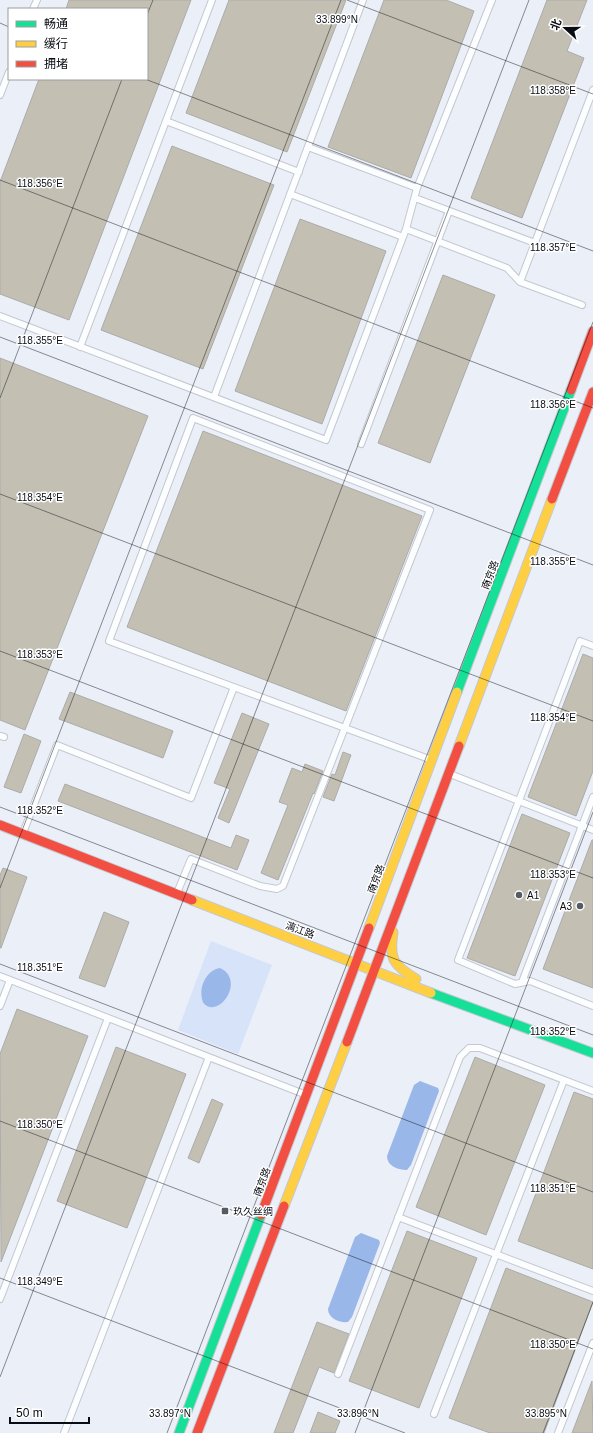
<svg xmlns="http://www.w3.org/2000/svg" width="593" height="1433" viewBox="0 0 593 1433" font-family="Helvetica,'Noto Sans SC',sans-serif">
  <style>
    .green { fill: #d6e3f9 }
    .water { fill: #9ab7e9 }
    .building { fill: #c3c0b3; stroke: #ababaa }
    .lines { fill: none; stroke-linecap: round; stroke-linejoin: round }
    .lane-casing { stroke: #c4c8d1; stroke-width: 8 }
    .fast-casing { stroke: #c4c8d1; stroke-width: 11 }
    .slow-casing { stroke: #c4c8d1; stroke-width: 11 }
    .jam-casing { stroke: #c4c8d1; stroke-width: 11 }
    .lane { stroke: #fcfdfe; stroke-width: 6 }
    .fast { stroke: #16e098; stroke-width: 9 }
    .slow { stroke: #ffcf43; stroke-width: 9 }
    .jam { stroke: #f24e42; stroke-width: 9 }
    .ticks { fill: none; stroke: #080c13; stroke-width: 1; stroke-opacity: 0.45 }
    .poi-dot { fill: #575b63; stroke: #fff; stroke-width: 1.5 }
    .labels { text-anchor: middle; dominant-baseline: central; stroke-width: 3; stroke-linejoin: round; paint-order: stroke }
    .street-label { font-size: 10px; fill: #080c13; stroke: #fff }
    .poi-label { font-size: 10px; fill: #080c13; stroke: #fff; text-anchor: start }
    .ticks-label { font-size: 10px; text-anchor: middle; fill: #080c13; stroke: #fff; stroke-width: 3; stroke-linejoin: round; paint-order: stroke }
  </style>
  <rect width="100%" height="100%" fill="#ebeff8"/>
  <path class="green" d="M211 941 272 965 238 1054 178 1030Z"/>
  <path class="water" d="M220 968C244 979 223 1014 207 1006 204 1004 203 1003 202 999 199 986 207 970 220 968Z
    M420 1081 438 1088 439 1091 411 1165 407 1170C398 1170 387 1166 387 1156L414 1085Z
    M361 1233 379 1240 380 1243 352 1317 348 1322C339 1323 328 1318 328 1309L355 1237Z"/>
  <path class="building" d="M69 0H191L69 320 0 294V182L39 79H147V9H66Z
    M229 0H346L287 152 186 113Z
    M384 0H446L474 11 411 178 328 147Z
    M547 0H587L567 51 584 58 522 218 471 198Z
    M172 146 274 185 203 369 101 330Z
    M300 219 386 251 322 424 235 391Z
    M443 275 495 295 430 463 378 443Z
    M0 358 148 416 25 730 0 720Z
    M203 431 422 516 346 711 127 627Z
    M583 654 593 658V771L576 816 528 797Z
    M70 692 173 731 163 758 59 719Z
    M242 713 269 724 229 823 218 818 230 789 214 783Z
    M24 734 41 741 21 793 4 787Z
    M343 752 351 755 334 801 323 797 332 774 335 775Z
    M305 764 323 771 314 794 313 793 278 880 261 873 288 805 279 802 292 768 302 772Z
    M65 784 231 848 236 835 249 840 237 870 58 801Z
    M522 814 570 833 515 976 467 958Z
    M592 840H593V988L543 969Z
    M3 868 27 877 1 948H0V875Z
    M104 912 129 922 105 987 79 978Z
    M17 1009 88 1036 1 1262 0 1054Z
    M116 1047 186 1074 127 1228 57 1201Z
    M475 1057 545 1085 486 1235 416 1207Z
    M574 1092 593 1099V1269L518 1241Z
    M212 1099 223 1104 199 1163 188 1158Z
    M407 1231 477 1258 419 1408 349 1381Z
    M506 1268 593 1302 544 1433H490L449 1418Z
    M317 1322 349 1334 334 1373 319 1367 293 1433H274Z
    M592 1381 593 1433H572Z
    M318 1412 340 1421 335 1433H310Z"/>
  <g class="lines">
    <g class="lane-casing">
      <path id="lane" d="M33 9 37 0
        M0 95 9 72
        M166 121 299 172
        M308 147 417 188
        M290 194 403 237
        M415 198 535 243
        M406 229 417 188 492 0
        M520 282 593 90
        M0 316 326 440 406 229 507 268 520 282 582 305
        M80 347 212 0
        M214 397 363 0
        M361 444 449 211
        M593 646 580 641 458 960 515 984 530 981 593 1006
        M0 736 4 737
        M450 774 593 830
        M23 833 57 745 191 798 234 687
        M177 893 191 859 260 886 277 889 283 886 430 510 193 418 109 641C216 680 322 720 429 759
        M0 976 304 1094
        M522 982 593 797
        M0 1006 10 980
        M398 1217 593 1291
        M0 1299 108 1018
        M338 1374 460 1057 469 1048H480L593 1091
        M434 1414 564 1080
        M64 1433 209 1057
        M558 1433 593 1343"/>
    </g>
    <g class="fast-casing">
      <path id="fast" d="M457 692 571 390
        M431 993 593 1053
        M179 1433 261 1215"/>
    </g>
    <g class="slow-casing">
      <path id="slow" d="M459 746 552 499
        M192 900 431 993
        M369 928 457 692
        M393 932C389 959 393 965 416 979
        M284 1206 347 1042"/>
    </g>
    <g class="jam-casing">
      <path id="jam" d="M571 390 593 331
        M552 499 593 392
        M0 825 192 900
        M347 1042 459 746
        M261 1215 369 928
        M197 1433 284 1206"/>
    </g>
    <use href="#lane" class="lane"/>
    <use href="#fast" class="fast"/>
    <use href="#slow" class="slow"/>
    <use href="#jam" class="jam"/>
  </g>
  <path class="ticks" d="M347 0 593 94M147 15 153 0M0 23 9 27M145 79 593 251M0 180 593 408M0 337 593 565M0 398 122 79M0 494 593 721M0 651 593 878M0 807 593 1035M0 888 341 0M0 964 593 1192M0 1121 593 1349M0 1278 405 1433M0 1377 529 0M167 1433 593 322M355 1433 593 812M543 1433 593 1302"/>
  <g class="poi-dot">
    <circle cx="519" cy="895" r="4"/>
    <circle cx="580" cy="906" r="4"/>
    <rect x="221" y="1207" width="8" height="8" rx="2"/>
  </g>
  <g class="labels">
    <g class="street-label">
      <text transform="translate(490 575) rotate(-69)">南京路</text>
      <text transform="translate(376 879) rotate(-69)">南京路</text>
      <text transform="translate(300 930) rotate(21)">漓江路</text>
      <text transform="translate(262 1182) rotate(-69)">南京路</text>
    </g>
    <g class="poi-label">
      <text x="527" y="895">A1</text>
      <text x="572" y="906" text-anchor="end">A3</text>
      <text x="233" y="1211">玖久丝绸</text>
    </g>
  </g>
  <g class="ticks-label">
    <text x="337" y="23">33.899°N</text>
    <text x="553" y="94">118.358°E</text>
    <text x="40" y="187">118.356°E</text>
    <text x="553" y="251">118.357°E</text>
    <text x="40" y="344">118.355°E</text>
    <text x="553" y="408">118.356°E</text>
    <text x="40" y="501">118.354°E</text>
    <text x="553" y="565">118.355°E</text>
    <text x="40" y="658">118.353°E</text>
    <text x="553" y="721">118.354°E</text>
    <text x="40" y="814">118.352°E</text>
    <text x="553" y="878">118.353°E</text>
    <text x="40" y="971">118.351°E</text>
    <text x="553" y="1035">118.352°E</text>
    <text x="40" y="1128">118.350°E</text>
    <text x="553" y="1192">118.351°E</text>
    <text x="40" y="1285">118.349°E</text>
    <text x="553" y="1348">118.350°E</text>
    <text x="170" y="1417">33.897°N</text>
    <text x="358" y="1417">33.896°N</text>
    <text x="546" y="1417">33.895°N</text>
  </g>
  <rect x="8" y="8" width="140" height="72" fill="#ffffff" stroke="#9c9ea1"/>
  <rect x="16" y="21" width="20" height="6" fill="#16e098" stroke="#9c9ea1"/>
  <text x="44" y="28" font-size="12" fill="#080c13">畅通</text>
  <rect x="16" y="41" width="20" height="6" fill="#ffcf43" stroke="#9c9ea1"/>
  <text x="44" y="48" font-size="12" fill="#080c13">缓行</text>
  <rect x="16" y="61" width="20" height="6" fill="#f24e42" stroke="#9c9ea1"/>
  <text x="44" y="68" font-size="12" fill="#080c13">拥堵</text>
  <g transform="translate(565 28) rotate(291)" stroke="#ffffff" stroke-width="3" paint-order="stroke">
  <path d="M0-3L7 15L0 10L-7 15Z" fill="#080c13"/>
  <text y="-6" font-size="11" font-weight="bold" text-anchor="middle" fill="#080c13">北</text>
  </g>
  <path d="M10 1417v6h79v-6" fill="none" stroke="#080c13" stroke-width="2"/>
  <text x="16" y="1417" font-size="12" fill="#080c13" stroke="#ffffff" stroke-width="3" paint-order="stroke">50 m</text>
</svg>
